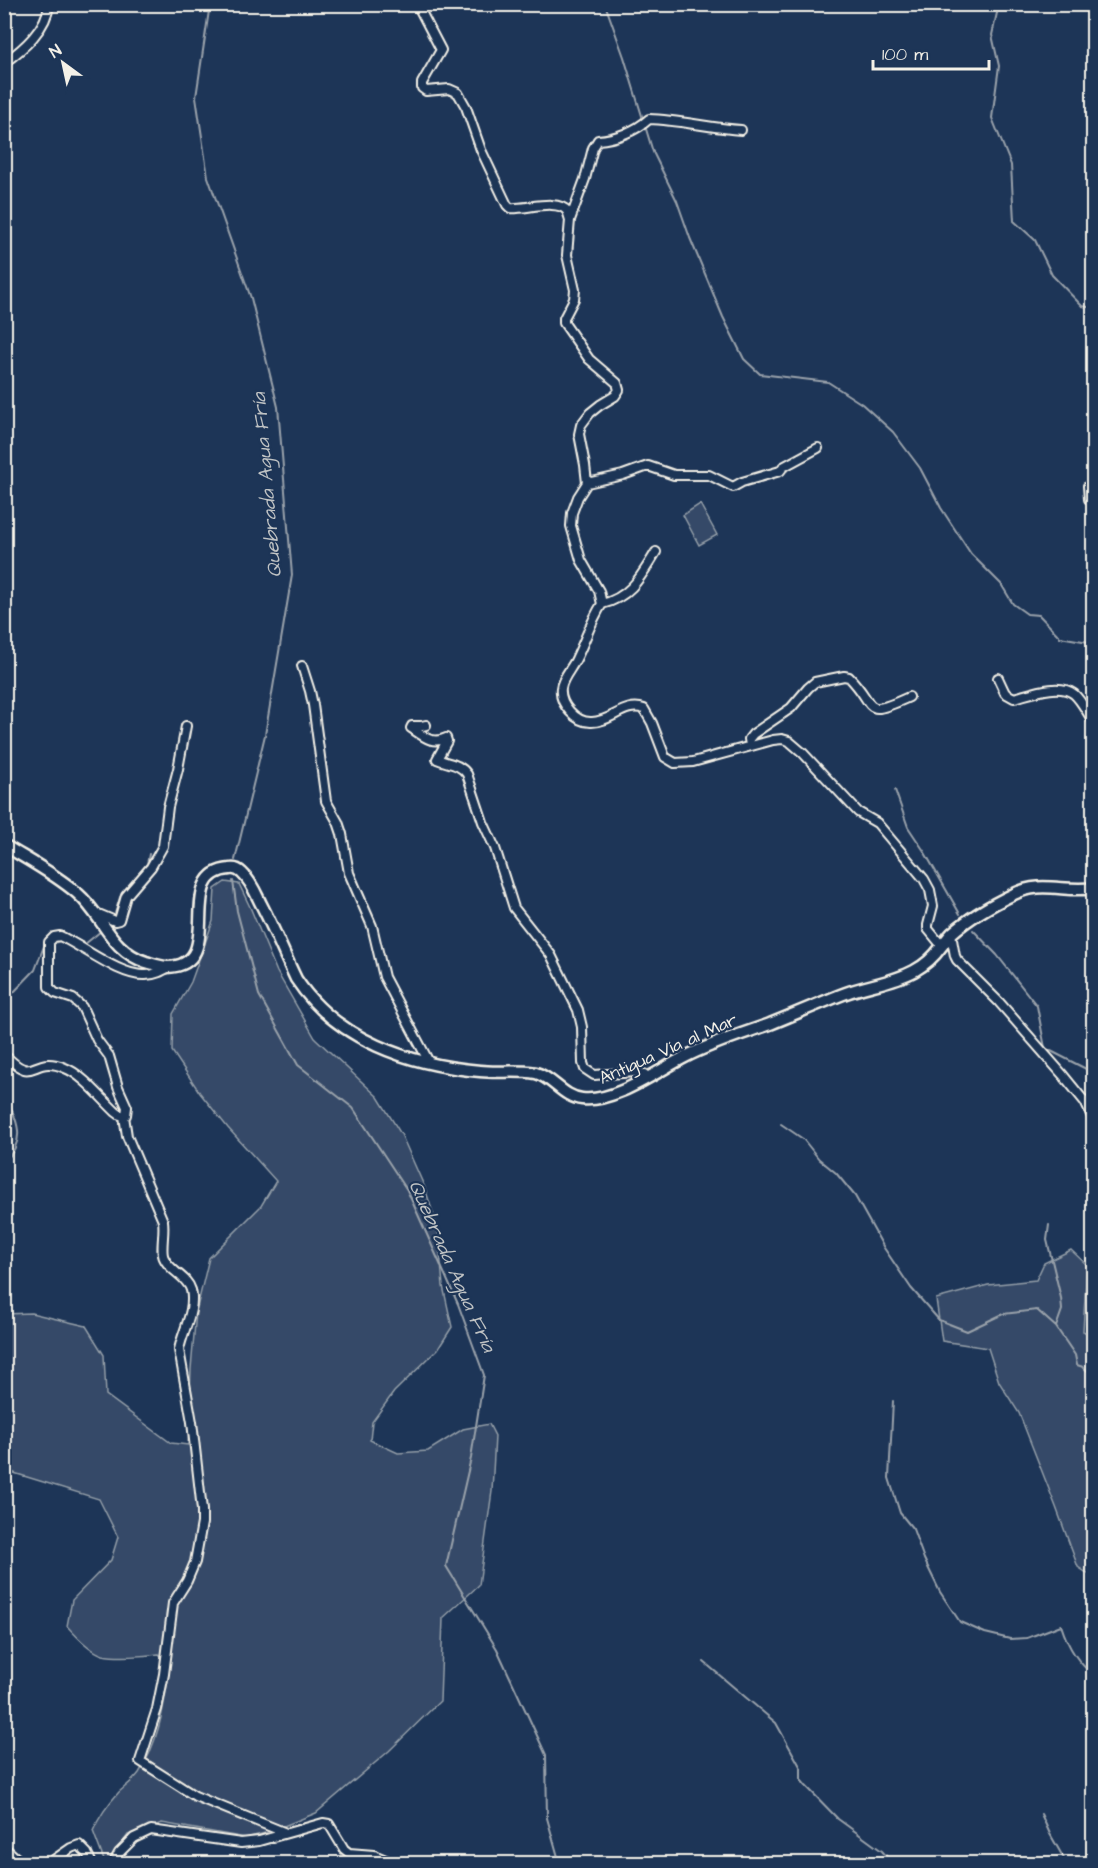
<svg xmlns="http://www.w3.org/2000/svg" width="1098" height="1868" viewBox="0 0 1098 1868" font-family="'Architects Daughter',sans-serif">
  <style>
    .green { fill: #354a67; stroke: #949ea8; stroke-width: 1.5 }
    .lines { fill: none; stroke-linecap: round; stroke-linejoin: round }
    .stream { stroke: #9aa2ab; stroke-width: 2 }
    .minor-casing { stroke: #f4f1e8; stroke-width: 12 }
    .major-casing { stroke: #f4f1e8; stroke-width: 15 }
    .minor { stroke: #1d3557; stroke-width: 8 }
    .major { stroke: #1d3557; stroke-width: 10 }
    .labels { text-anchor: middle; dominant-baseline: central; stroke-width: 4.5; stroke-linejoin: round; paint-order: stroke }
    .street-label { font-size: 18px; fill: #f4f1e8; stroke: #1d3557 }
    .water-label { font-size: 20px; font-style: italic; fill: #c0c3c4; stroke: #1d3557 }
  </style>
  <rect width="100%" height="100%" fill="#1d3557"/>
  <filter id="ink" filterUnits="userSpaceOnUse"><feTurbulence type="fractalNoise" baseFrequency=".0167" numOctaves="2"/><feDisplacementMap in="SourceGraphic" scale="12" xChannelSelector="R" yChannelSelector="G"/><feConvolveMatrix kernelMatrix="1 2 1 2 8 2 1 2 1" color-interpolation-filters="sRGB"/></filter>
  <g filter="url(#ink)">
    <path class="green" d="M700 504 717 535 699 545 683 515Z
      M225 882 239 884 250 907 277 972 315 1038 378 1097 401 1134 425 1188 438 1229 443 1286 452 1327 438 1349 394 1392 372 1422 370 1440 398 1453 428 1451 463 1429 489 1424 495 1436 492 1491 479 1585 443 1618 440 1701 389 1751 316 1813 269 1832 246 1838 162 1823 128 1835 108 1863H105L93 1831C99 1817 109 1803 119 1792 126 1786 134 1780 139 1773 159 1742 166 1701 169 1666L168 1663 159 1654C144 1656 117 1658 103 1655 90 1651 75 1635 67 1626L72 1600 111 1560 118 1537 99 1499 14 1473 5 1466V1314L31 1313 86 1326 104 1355 106 1395 171 1443 188 1445 191 1369 196 1312 209 1258 261 1206 276 1181 228 1128 200 1093 172 1051 173 1014 191 982 213 921 215 889Z
      M1071 1250 1087 1265 1083 1331 1093 1336V1577L1078 1567 1056 1507 1019 1413 999 1382 988 1348 942 1341 936 1299 988 1285 1036 1280 1044 1263Z"/>
    <g class="lines">
      <path class="stream" d="M210 4 196 97 208 177 251 298 278 407 292 575 265 735 235 860
        M605 4 624 57 653 152 677 201 690 238 723 317 744 359 760 374 828 382 862 404 893 432 920 468 941 508 971 554 1001 584 1013 604 1027 614 1039 615 1060 637 1094 643
        M999 4 992 35 999 66 992 118 1011 165 1014 221 1035 240 1052 275 1082 306 1094 308
        M895 790 908 827 924 851 960 914
        M233 881 237 911 259 995 298 1065 353 1108 407 1190 458 1304 484 1375 471 1458 446 1566 497 1649 546 1755 547 1818 560 1864
        M114 917 120 897 147 864 149 854
        M973 930 997 955 1037 1006 1045 1048 1094 1073
        M63 933 85 944 101 931
        M4 1010 12 994 35 970 47 938 55 933H57
        M4 1094C17 1120 28 1140 4 1162
        M781 1124 803 1139 819 1159 836 1173 855 1196 884 1248 911 1288 939 1320 967 1331 1003 1314 1037 1310 1056 1327
        M1049 1225 1047 1240 1061 1298 1062 1310 1056 1327 1075 1355 1077 1365 1083 1367 1094 1377
        M893 1401 889 1478 900 1513 913 1529 924 1559 940 1592 960 1622 985 1633 1010 1639 1027 1638 1061 1625C1067 1644 1077 1663 1094 1675
        M704 1662 776 1723 801 1768V1780L806 1786 838 1819 882 1851 893 1864
        M1041 1814 1050 1834 1067 1864"/>
      <g class="minor-casing">
        <path id="minor" d="M417 4 441 50 422 83V88L426 91 449 89 458 93 466 107 481 150 507 205 510 208C523 210 558 198 567 211 568 213 569 217 570 220
          M4 63C23 49 47 29 49 4
          M741 130C710 128 680 120 649 119 636 131 615 139 598 140L593 148 585 179 570 220 567 255 575 290 574 299 564 318V323L589 359 617 383 619 390 615 396 600 405 590 413 581 425 579 434 585 465 587 483 578 497 572 513 571 526 581 560 599 591 602 604C591 621 585 641 576 659 572 668 562 678 561 688 559 704 576 723 592 722 611 722 625 702 644 709L652 723 665 757 675 763 693 762 773 740 782 739 789 741 803 753 858 812 877 823 924 879 930 890 933 906 928 925V929L942 946
          M1094 481 1088 486 1089 499 1094 501
          M587 483 623 475 648 466 674 475H709L733 487 742 482 780 471 783 467 818 448
          M602 604C631 597 641 576 656 552
          M302 666 310 691 313 705 326 801 338 822 342 834 349 873 372 926 384 977 429 1062
          M998 678 1005 693 1014 698C1030 694 1059 682 1074 694 1082 701 1087 713 1094 722
          M426 725 422 726H412L411 728C423 736 432 745 446 738L447 741 437 759C448 764 459 763 467 774L483 822 495 848 514 908 551 955 578 1010 582 1027 583 1063 585 1069 594 1075 636 1072 644 1074 648 1077
          M750 746 749 739 753 734 791 708 808 688 815 682 844 676 849 677C878 706 861 719 909 697
          M96 913 115 921 119 920 126 896 151 867 163 846 168 807 178 769 186 726
          M951 934 955 956 957 960 999 1002 1063 1075 1085 1102 1094 1121
          M4 1055C11 1060 16 1067 24 1069 30 1071 35 1067 42 1065 49 1063 58 1065 65 1068 82 1074 102 1099 116 1112L120 1115H126L127 1107 118 1087 109 1056 97 1040 82 1007 73 999 55 993 49 987V942L54 937 60 936C84 947 121 977 146 975 155 975 162 971 169 967
          M124 1116 127 1136 163 1221C165 1232 160 1251 164 1258 169 1271 187 1276 191 1290 196 1310 182 1332 179 1350L192 1422 202 1510V1523L195 1562 187 1581 173 1603 164 1674 157 1709 140 1761 195 1796 286 1833
          M6 1849 23 1864
          M48 1864 71 1848 79 1845 87 1853 92 1864
          M113 1864 119 1853 134 1838 151 1830 241 1843 259 1841 323 1823 329 1824 344 1849 349 1853 374 1855 395 1864"/>
      </g>
      <g class="major-casing">
        <path id="major" d="M4 845C28 860 55 874 77 893 104 916 109 950 146 962 153 964 161 967 168 967 229 965 172 873 230 869 235 868 239 870 242 873 251 881 256 894 261 904 274 929 284 954 296 979 336 1040 410 1065 480 1071 498 1073 517 1070 536 1073 553 1078 563 1097 582 1099 614 1103 657 1071 685 1057 712 1043 742 1034 770 1024 795 1014 820 1003 846 993 868 985 894 982 914 971 925 965 934 957 941 947 945 942 948 937 952 933 970 917 993 904 1014 894 1042 880 1065 893 1094 888"/>
      </g>
      <use href="#minor" class="minor"/>
      <use href="#major" class="major"/>
    </g>
  </g>
  <g class="labels">
    <g class="street-label">
      <text transform="translate(668 1049) rotate(-24)">Antigua Vía al Mar</text>
    </g>
    <g class="water-label">
      <text transform="translate(267 485) rotate(-95)">Quebrada Agua Fría</text>
      <text transform="translate(452 1266) rotate(66)">Quebrada Agua Fría</text>
    </g>
  </g>
  <rect width="1098" height="1868" fill="none" stroke="#1d3557" stroke-width="24"/>
  <rect x="12" y="12" width="1074" height="1844" fill="none" stroke="#f4f1e8" stroke-width="2" filter="url(#ink)"/>
  <g transform="translate(63 63) rotate(327)" stroke="#1d3557" stroke-width="4.5" paint-order="stroke">
  <path d="M0-4.5L10 22L0 15L-10 22Z" fill="#f4f1e8"/>
  <text y="-9" font-size="16" font-weight="bold" text-anchor="middle" fill="#f4f1e8">N</text>
  </g>
  <path d="M873 60v9h116v-9" fill="none" stroke="#f4f1e8" stroke-width="3"/>
  <text x="882" y="60" font-size="18" fill="#f4f1e8" stroke="#1d3557" stroke-width="4.5" paint-order="stroke">100 m</text>
</svg>
